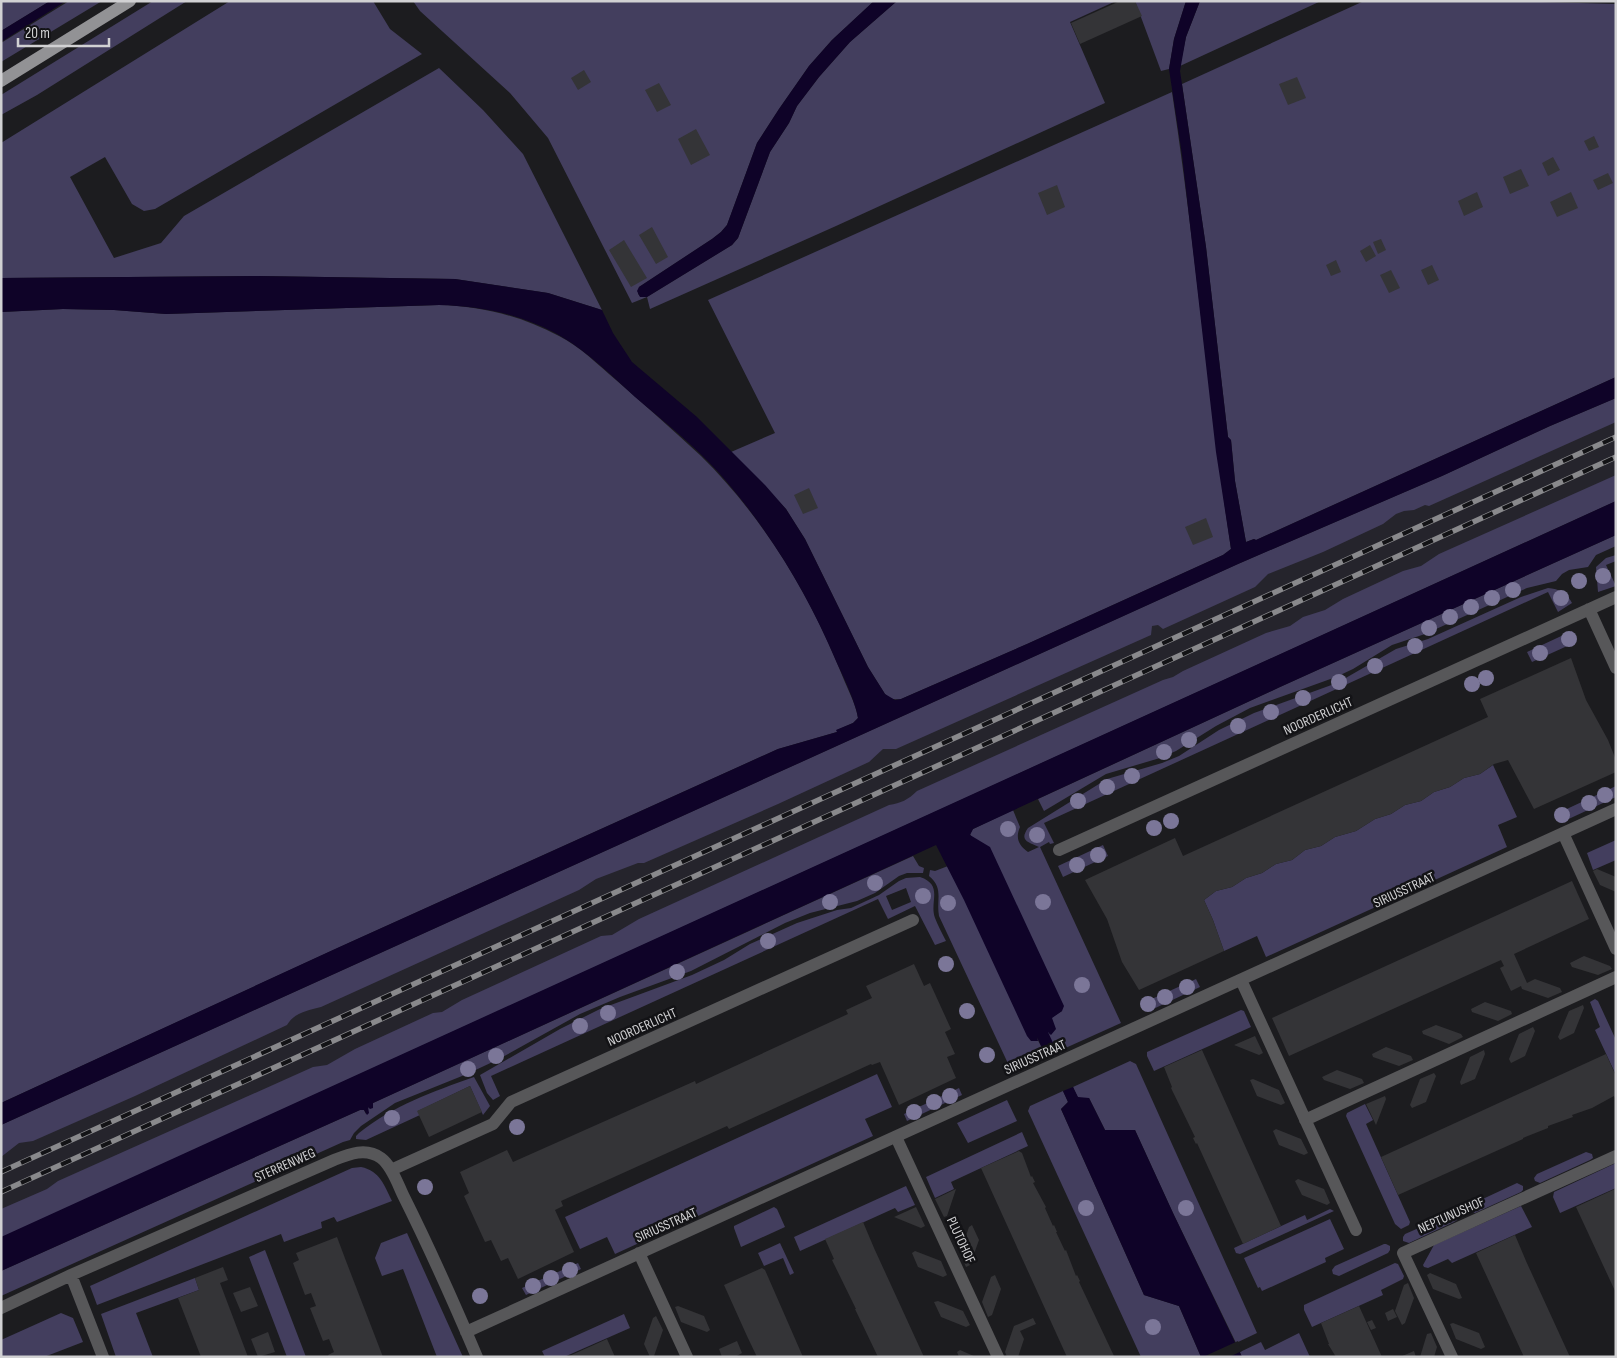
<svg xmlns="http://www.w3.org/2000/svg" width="1617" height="1358" viewBox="0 0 1617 1358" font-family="'Sofia Sans Condensed',sans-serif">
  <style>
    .built { fill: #25242c }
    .green { fill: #433e5e; fill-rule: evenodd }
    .water { fill: #0f0328 }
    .pier { fill: #1c1c1f }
    .building { fill: #343437 }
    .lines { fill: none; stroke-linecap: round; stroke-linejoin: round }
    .minor { stroke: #575759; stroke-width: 12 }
    .major { stroke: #929295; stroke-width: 12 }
    .rail-casing { stroke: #89898c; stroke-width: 5.5 }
    .rail { stroke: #131316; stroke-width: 4; stroke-dasharray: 11; stroke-linecap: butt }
    .tree { fill: #7b7698 }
    .labels { text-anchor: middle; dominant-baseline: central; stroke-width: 5; stroke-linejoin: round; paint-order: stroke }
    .street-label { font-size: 14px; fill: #d1d1d3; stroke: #131316 }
  </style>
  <rect width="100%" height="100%" fill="#1c1c1f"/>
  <path class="built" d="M1616 398V501L1 1237V1125L1238 564 1442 476Z"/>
  <path class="green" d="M1 1H50L1 31Z
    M69 1H102L1 62V43Z
    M153 1H187L37 95 1 115V95Z
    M230 1H373L390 29 422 54 155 209 144 211 132 204 105 157 70 177 114 258 161 243 184 216 439 68 483 110 523 154 602 310 548 293 455 279 259 276 1 278V143Z
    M413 1H874L832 40 809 66 779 109 757 143 727 225 721 232 712 239 639 287 638 294 641 297H647L732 245 738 238 770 152 789 123 797 106 819 77 850 42 897 1H1116L1070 22 1105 103 836 226 650 309 647 297 632 303 548 138 510 93 420 11Z
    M1135 1H1186L1174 39 1169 69 1161 71Z
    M1200 1H1321L1180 66 1186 37Z
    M1364 1H1506L1616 4V377L1256 540 1254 539 1246 542 1235 481 1231 440 1228 437 1206 247 1182 84Z
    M1172 92C1195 243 1208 397 1231 549L1223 555 1027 644 901 699C894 700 890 699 885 694L868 667 805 539 786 509 731 452 775 433 708 300Z
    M439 305C482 306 521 316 559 336 581 347 598 365 616 380 645 405 673 430 701 456 763 517 810 595 842 675 847 688 856 704 858 718L853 723 837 730V732L778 749 353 941 1 1103V312L63 309 114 310 166 314Z
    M1616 398V422L1429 506 1425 505 1414 510 1404 511 1396 514 1383 524 1323 552 1268 574 1255 587 1163 629 1158 625 1152 626 1151 635 896 749H883L869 762 778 804 644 863H638L596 879 579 890 321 1007C307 1011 295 1012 287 1025L135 1096 33 1141 19 1143 1 1157V1125L1238 564 1442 476 1550 426Z
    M1616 475V501L1 1238V1209L47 1189 58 1181 313 1067 327 1065 355 1049 433 1013 442 1012 462 1000 601 936 612 935 639 919 889 805C901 803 908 800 917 791L1163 680 1173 677 1183 671 1266 633 1290 626 1303 617 1325 610 1343 599 1403 571 1421 566 1439 554Z
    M1616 535V546L1596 555 1588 567 1569 570 1562 574 1556 581 1527 588 1425 634 1392 645 1353 669 1336 677 1250 708 1216 726 1176 751 1160 758 1106 774 1044 811 1038 799 1280 687Z
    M1616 555V561L1606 565 1616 586 1598 592 1596 567 1606 558Z
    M1548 588C1559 589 1567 593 1572 603L1558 612 1548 592 1044 823 1054 843 1050 844 1049 842 1040 847 1121 1023 1012 1072 939 916C936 900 944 888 929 876L930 870 935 871 948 866 1043 1050 1048 1032H1049L1050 1035 1051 1018 1062 1011 970 834 973 829 1013 810 1020 827C1015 838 1019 846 1028 852L1039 847C1028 842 1019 841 1028 828L1107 779 1162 763 1179 756 1219 730 1254 713 1337 683 1396 649 1428 639 1521 597Z
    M1572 631 1576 642 1532 662 1527 652Z
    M1493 765 1517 817 1498 825 1507 847 1266 957 1257 936 1224 951 1213 920 1204 900 1216 891 1232 887 1246 878 1262 873 1276 864 1292 860 1305 850 1321 846 1335 837 1356 831 1375 819 1391 814 1405 805 1421 801 1434 792 1450 787 1464 778 1480 774Z
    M1616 786V797L1560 823 1556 814Z
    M1616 840V860L1593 870 1587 853Z
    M1103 845 1108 856 1063 877 1058 866Z
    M913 856 919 866 924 868 923 873H907L899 876 875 893 857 901 810 913 785 923 691 971 620 997 580 1014 499 1059 467 1074 395 1103 361 1126 354 1133 350 1140 343 1142 1 1296V1271L360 1110H364L366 1114 369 1106 373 1103Z
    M920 877C944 885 929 902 935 918 938 926 942 933 946 941L935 945 915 906 888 919 878 899 491 1076 500 1096 493 1100 487 1093 480 1075 560 1029 600 1009 692 975 724 960 750 944 797 923 837 910 851 908 879 895 899 881 906 878ZM906 888 911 902 892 910 886 896Z
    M1196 979 1200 987 1149 1011 1145 1002Z
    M1595 999 1598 1001 1616 1040V1075L1595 1030 1600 1027 1590 1002Z
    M1241 1010 1244 1011 1251 1027 1154 1071 1147 1056V1052Z
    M1130 1061 1136 1064 1257 1333 1236 1343 1173 1213 1135 1130H1105L1089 1098H1078L1073 1087Z
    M877 1074 892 1107 865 1119 873 1136 615 1254 607 1237 580 1249 565 1217Z
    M474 1077 490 1106 483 1115 470 1086 418 1111 420 1115 366 1140 356 1139V1136L359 1133C394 1105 432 1092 474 1077Z
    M959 1088 962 1095 907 1121 904 1114Z
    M1063 1091 1068 1102 1061 1109 1144 1295 1179 1306 1201 1357H1141L1028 1111 1030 1106Z
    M1007 1100 1017 1121 968 1143 957 1123Z
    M1365 1104 1373 1120 1366 1124 1410 1222 1409 1225 1401 1229 1395 1224 1346 1116 1347 1113Z
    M1022 1132 1028 1146 951 1182 954 1189 935 1198 926 1177Z
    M1586 1152 1592 1154 1593 1158 1590 1160 1540 1183 1535 1181 1534 1178 1537 1174Z
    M1616 1163V1188L1560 1213 1553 1197 1554 1192Z
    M361 1167C380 1171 384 1185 392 1201L337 1222 334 1217 321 1222 322 1228 284 1242 281 1234 97 1305 90 1286 352 1168Z
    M1517 1183 1523 1186V1190L1521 1192 1475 1213 1469 1211V1207L1472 1204Z
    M906 1186 915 1205 898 1212 895 1208 800 1251 794 1237Z
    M1521 1206 1532 1227 1452 1263 1448 1259 1428 1268 1424 1267 1423 1265 1434 1245Z
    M774 1207 777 1209 785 1227 741 1247 734 1228V1226Z
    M1330 1209 1334 1211 1240 1254 1236 1253 1234 1248 1305 1215 1307 1220Z
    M1451 1214 1457 1216V1220L1454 1222 1409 1243 1403 1241V1237L1405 1234Z
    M1330 1219 1344 1249 1325 1258 1326 1262 1262 1291 1260 1287 1258 1288 1244 1258Z
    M407 1233 463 1357H437L403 1269 382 1276 375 1258 381 1243Z
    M780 1243 794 1273 790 1275 783 1258 764 1266 758 1253Z
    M1384 1244H1386L1390 1246V1250L1388 1253 1339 1276 1333 1274 1332 1270 1335 1266Z
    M265 1250 306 1357H287L249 1257Z
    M578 1263 581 1269 526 1295 522 1288Z
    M1395 1263 1398 1264 1404 1276 1403 1279 1381 1290 1383 1295 1312 1327 1304 1310V1305Z
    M195 1278 199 1290 136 1313 153 1357H116L101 1314Z
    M61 1313 73 1318 83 1342 44 1357H1V1340Z
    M624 1314 630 1328 564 1357H545L542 1351Z
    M1299 1333 1310 1357H1242L1240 1352 1261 1342 1265 1350Z"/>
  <path class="water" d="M50 1H66L1 42V31Z
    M874 1H897L850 42 819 77 797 106 789 123 770 152 738 238 732 245 647 297H640L637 291 639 287 712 239 721 232 727 225 757 143 779 109 809 66 832 40Z
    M1186 1H1200L1186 37 1180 71 1206 247 1228 437 1231 440 1235 481 1246 542 1254 539 1256 540 1616 377V398L1550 426 1442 476 1238 564 1 1125V1103L335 949 778 749 837 732 836 730 853 723 858 718C856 703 843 676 836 661 808 594 768 528 719 473 694 445 663 421 635 397 612 376 589 353 562 337 525 315 482 306 439 305L166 314 114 310 63 309 1 312V278L259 276 455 279 548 293 602 310 613 333 632 362 697 417 765 485 786 509 805 539 868 667 885 694 895 700 901 699 1027 644 1223 555 1231 549 1216 452 1182 155 1169 69 1174 39Z
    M1616 501V535L1280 687 973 829 970 835 990 847 1064 1006 1062 1011 1052 1018 1056 1029 1051 1035 1048 1032 1054 1045 1043 1050 1037 1037 1038 1041H1031L1027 1036 964 900 936 845 373 1103V1108L370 1109 368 1107 369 1113 367 1115 364 1110H360L1 1271V1237Z
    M1073 1087 1078 1097 1089 1098 1105 1130H1135L1173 1213 1242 1357H1201L1179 1306 1144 1295 1061 1109 1068 1102 1063 1091Z"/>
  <path class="pier" d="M1238 1341 1242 1351 1229 1357H1203Z"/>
  <path class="building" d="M1120 1H1135L1142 16 1080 44 1071 23Z
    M584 70 591 82 578 90 571 78Z
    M1297 77 1306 98 1288 105 1279 84Z
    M659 83 671 105 657 112 645 90Z
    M696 129 710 155 691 165 678 139Z
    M1594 136 1599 147 1589 151 1584 141Z
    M1553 157 1560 170 1548 176 1542 163Z
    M1521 169 1529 186 1510 194 1503 177Z
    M1608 173 1613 183 1598 190 1593 180Z
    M1057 185 1065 207 1047 215 1038 193Z
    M1477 192 1483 207 1464 216 1458 201Z
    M1571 192 1578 208 1557 217 1550 202Z
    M652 227 668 257 656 264 639 235Z
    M1381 239 1386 250 1378 254 1373 242Z
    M624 240 647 278 631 287 609 250Z
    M1370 245 1376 256 1366 262 1360 251Z
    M1336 260 1341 272 1331 276 1326 265Z
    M1432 265 1439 280 1428 285 1421 270Z
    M1391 270 1400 288 1389 293 1380 275Z
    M809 488 818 508 803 514 794 495Z
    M1206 518 1213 537 1193 545 1185 527Z
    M1571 658 1586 700 1608 740 1616 760V772L1534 809 1508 760 1494 764 1480 774 1464 778 1450 787 1434 792 1421 801 1405 805 1391 814 1375 819 1356 831 1335 837 1321 846 1305 850 1292 860 1276 864 1262 873 1246 878 1232 887 1216 891 1204 900 1213 920 1224 951 1139 990 1122 962 1107 919 1085 880 1175 838 1183 856 1488 717 1480 699Z
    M1597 869 1616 877V892L1600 885 1593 871Z
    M1572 881 1589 919 1514 954 1527 983 1535 979 1560 988 1562 992 1548 998 1522 989 1521 986 1511 991 1500 968 1504 966 1501 960 1289 1056 1272 1018Z
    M1584 956 1610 966 1612 969 1598 975 1572 967 1570 963Z
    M914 964 924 986 930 983 951 1029 945 1032 955 1054 947 1057 956 1078 899 1105 880 1062 872 1065 871 1064 729 1129 727 1126 561 1201 563 1206 555 1210 574 1252 518 1279 508 1258 501 1261 491 1240 485 1242 464 1196 469 1193 460 1172 507 1150 513 1162 695 1081 696 1084 848 1014 846 1010 872 998 866 986Z
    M1485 1002 1511 1011 1512 1014 1498 1021 1472 1012 1471 1009Z
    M1583 1005 1584 1008 1574 1033 1560 1040 1558 1037 1569 1011Z
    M1436 1025 1461 1034 1463 1037 1449 1044 1423 1034 1422 1031Z
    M1533 1027 1535 1031 1525 1056 1511 1063 1509 1059 1519 1034Z
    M1255 1036 1263 1053 1259 1055 1234 1045Z
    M1386 1047 1411 1056 1413 1060 1399 1066 1373 1057 1372 1054Z
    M1202 1050 1281 1226 1243 1244 1197 1143 1196 1144 1193 1138 1195 1137 1171 1088 1172 1087 1164 1067Z
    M1484 1050 1485 1054 1475 1079 1461 1085 1460 1082 1470 1057Z
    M1606 1054 1616 1076V1100L1614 1096 1592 1108 1572 1115 1573 1117 1548 1126V1128L1523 1138V1139L1398 1195 1381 1157Z
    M1337 1070 1362 1079 1364 1083 1350 1089 1324 1080 1322 1077Z
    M1434 1073 1436 1076 1426 1102 1412 1108 1410 1105 1420 1079Z
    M1253 1079 1279 1090 1285 1103 1281 1105 1257 1096 1250 1080Z
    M470 1086 482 1112 429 1137 417 1111Z
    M1385 1096 1386 1099 1376 1125 1366 1104Z
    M1276 1129 1301 1139 1308 1153 1304 1155 1279 1145 1273 1131Z
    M1019 1151 1022 1153 1031 1177 1032 1176 1035 1182 1033 1183 1046 1207 1045 1208 1053 1226 1054 1225 1057 1232H1056L1065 1251 1066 1250 1076 1276 1077 1275 1080 1281 1079 1282 1114 1356 1112 1357H1067L981 1168Z
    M1298 1179 1324 1189 1330 1203 1327 1205 1302 1195 1295 1181Z
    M956 1189 947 1216 944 1217 935 1199Z
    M1615 1189 1616 1191V1293L1576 1207Z
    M916 1207 925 1226 921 1228 894 1217Z
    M863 1222 874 1248 924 1357H878L855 1309H856L832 1260 834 1259 825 1239Z
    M972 1225 979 1240 970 1265 966 1267 960 1253 969 1227Z
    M1515 1235 1526 1261 1570 1357H1524L1476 1253Z
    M337 1237 346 1261 383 1357H329L328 1355 334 1352 329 1339 323 1341 310 1308 316 1306 311 1293 305 1295 293 1263 299 1260 296 1253Z
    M915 1251 941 1261 947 1275 943 1277 918 1267 912 1253Z
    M223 1267 228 1280 220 1283 248 1357H201L178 1298 199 1290 195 1278Z
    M762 1268 765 1270 803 1357H757L747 1336 724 1285Z
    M1430 1273 1456 1284 1462 1298 1459 1299 1433 1289 1427 1275Z
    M995 1275 1001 1289 992 1315 988 1317 982 1302 991 1277Z
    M1408 1283 1414 1298 1405 1323 1402 1325 1395 1311 1404 1285Z
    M250 1287 258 1306 241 1312 233 1293Z
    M938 1301 963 1311 970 1325 966 1327 941 1317 934 1302Z
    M678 1306 704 1316 710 1330 707 1332 681 1322 675 1307Z
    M1359 1306 1382 1357H1336L1328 1344H1329L1321 1323Z
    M1393 1309 1397 1317 1388 1321 1385 1313Z
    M656 1316 663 1330 654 1356 650 1357 644 1344 653 1318Z
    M1033 1318 1036 1324 1020 1331 1024 1339 1018 1357H1007L1005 1352 1014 1326Z
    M1372 1320 1376 1328 1371 1330 1367 1322Z
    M1453 1323 1479 1333 1485 1347 1481 1349 1456 1339 1450 1324Z
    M268 1332 275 1352 258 1357 251 1339Z
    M1431 1333 1437 1347 1434 1357H1420L1427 1334Z
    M607 1339 615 1357H567Z
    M737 1341 742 1353 735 1357H722L719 1349Z
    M960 1350 976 1357H959L957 1352Z
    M1414 1351 1416 1357H1400Z"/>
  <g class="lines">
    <path class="minor" d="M1589 609 1616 668
      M1563 833 1616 949
      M1059 850 1616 597
      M1241 980 1356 1230
      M1305 1120 1616 977
      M896 1137 998 1357
      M391 1170 493 1124 511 1102 913 920
      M639 1253 687 1357
      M71 1275 103 1357
      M1 1308 71 1275 334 1160C349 1154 366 1147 381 1158 392 1166 398 1185 404 1197 430 1249 454 1303 477 1357
      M466 1332 1616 809
      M1452 1357 1403 1253 1616 1156"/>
    <path class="major" d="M1 81 130 1"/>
    <g class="rail-casing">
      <path id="rail" d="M1 1172 1616 437
        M1 1192 1616 457"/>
    </g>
    <use href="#rail" class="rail"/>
  </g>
  <g class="tree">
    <circle cx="1603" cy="576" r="8"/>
    <circle cx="1579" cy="581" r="8"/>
    <circle cx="1513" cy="590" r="8"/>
    <circle cx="1492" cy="598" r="8"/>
    <circle cx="1561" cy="598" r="8"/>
    <circle cx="1471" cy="607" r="8"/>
    <circle cx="1450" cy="617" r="8"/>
    <circle cx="1429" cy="628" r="8"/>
    <circle cx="1569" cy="639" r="8"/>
    <circle cx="1415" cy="646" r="8"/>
    <circle cx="1540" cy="653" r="8"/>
    <circle cx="1375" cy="666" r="8"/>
    <circle cx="1486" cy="678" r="8"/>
    <circle cx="1339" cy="682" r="8"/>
    <circle cx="1472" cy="684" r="8"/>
    <circle cx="1303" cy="698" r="8"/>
    <circle cx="1271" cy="712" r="8"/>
    <circle cx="1238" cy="726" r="8"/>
    <circle cx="1189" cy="740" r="8"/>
    <circle cx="1164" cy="752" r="8"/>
    <circle cx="1132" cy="776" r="8"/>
    <circle cx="1107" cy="787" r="8"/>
    <circle cx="1605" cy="795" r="8"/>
    <circle cx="1078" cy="801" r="8"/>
    <circle cx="1589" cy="803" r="8"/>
    <circle cx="1562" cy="815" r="8"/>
    <circle cx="1171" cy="821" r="8"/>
    <circle cx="1154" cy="828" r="8"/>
    <circle cx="1008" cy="829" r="8"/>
    <circle cx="1037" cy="835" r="8"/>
    <circle cx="1098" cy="855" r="8"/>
    <circle cx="1077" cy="865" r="8"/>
    <circle cx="875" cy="883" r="8"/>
    <circle cx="923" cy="896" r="8"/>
    <circle cx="830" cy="902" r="8"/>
    <circle cx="1043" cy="902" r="8"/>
    <circle cx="948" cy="903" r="8"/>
    <circle cx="768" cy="941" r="8"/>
    <circle cx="946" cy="964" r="8"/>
    <circle cx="677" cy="972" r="8"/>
    <circle cx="1082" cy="985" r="8"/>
    <circle cx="1187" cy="987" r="8"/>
    <circle cx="1165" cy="997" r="8"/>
    <circle cx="1148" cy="1004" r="8"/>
    <circle cx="967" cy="1011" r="8"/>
    <circle cx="608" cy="1013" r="8"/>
    <circle cx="580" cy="1026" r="8"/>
    <circle cx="987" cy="1055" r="8"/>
    <circle cx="496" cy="1056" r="8"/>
    <circle cx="468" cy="1069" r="8"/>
    <circle cx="950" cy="1096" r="8"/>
    <circle cx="934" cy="1102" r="8"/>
    <circle cx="914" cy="1112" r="8"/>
    <circle cx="392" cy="1118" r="8"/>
    <circle cx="517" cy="1127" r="8"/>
    <circle cx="425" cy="1187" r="8"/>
    <circle cx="1086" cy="1208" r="8"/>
    <circle cx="1186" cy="1208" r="8"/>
    <circle cx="570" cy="1270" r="8"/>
    <circle cx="551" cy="1278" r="8"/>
    <circle cx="533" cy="1286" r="8"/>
    <circle cx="480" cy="1296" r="8"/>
    <circle cx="1153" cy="1327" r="8"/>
  </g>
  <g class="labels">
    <g class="street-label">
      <text transform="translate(1318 716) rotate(-24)">NOORDERLICHT</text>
      <text transform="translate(1404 890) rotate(-25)">SIRIUSSTRAAT</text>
      <text transform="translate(642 1027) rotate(-24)">NOORDERLICHT</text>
      <text transform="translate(1035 1057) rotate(-24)">SIRIUSSTRAAT</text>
      <text transform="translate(285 1165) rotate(-24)">STERRENWEG</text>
      <text transform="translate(1451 1215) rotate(-24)">NEPTUNUSHOF</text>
      <text transform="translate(666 1225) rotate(-24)">SIRIUSSTRAAT</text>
      <text transform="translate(961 1240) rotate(65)">PLUTOHOF</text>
    </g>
  </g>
  <rect width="1617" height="1358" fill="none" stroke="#d1d1d3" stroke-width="5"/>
  <path d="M18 38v8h91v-8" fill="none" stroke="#d1d1d3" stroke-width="2.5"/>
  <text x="25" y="38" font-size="15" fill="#d1d1d3" stroke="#131316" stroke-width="4" paint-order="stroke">20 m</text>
</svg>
